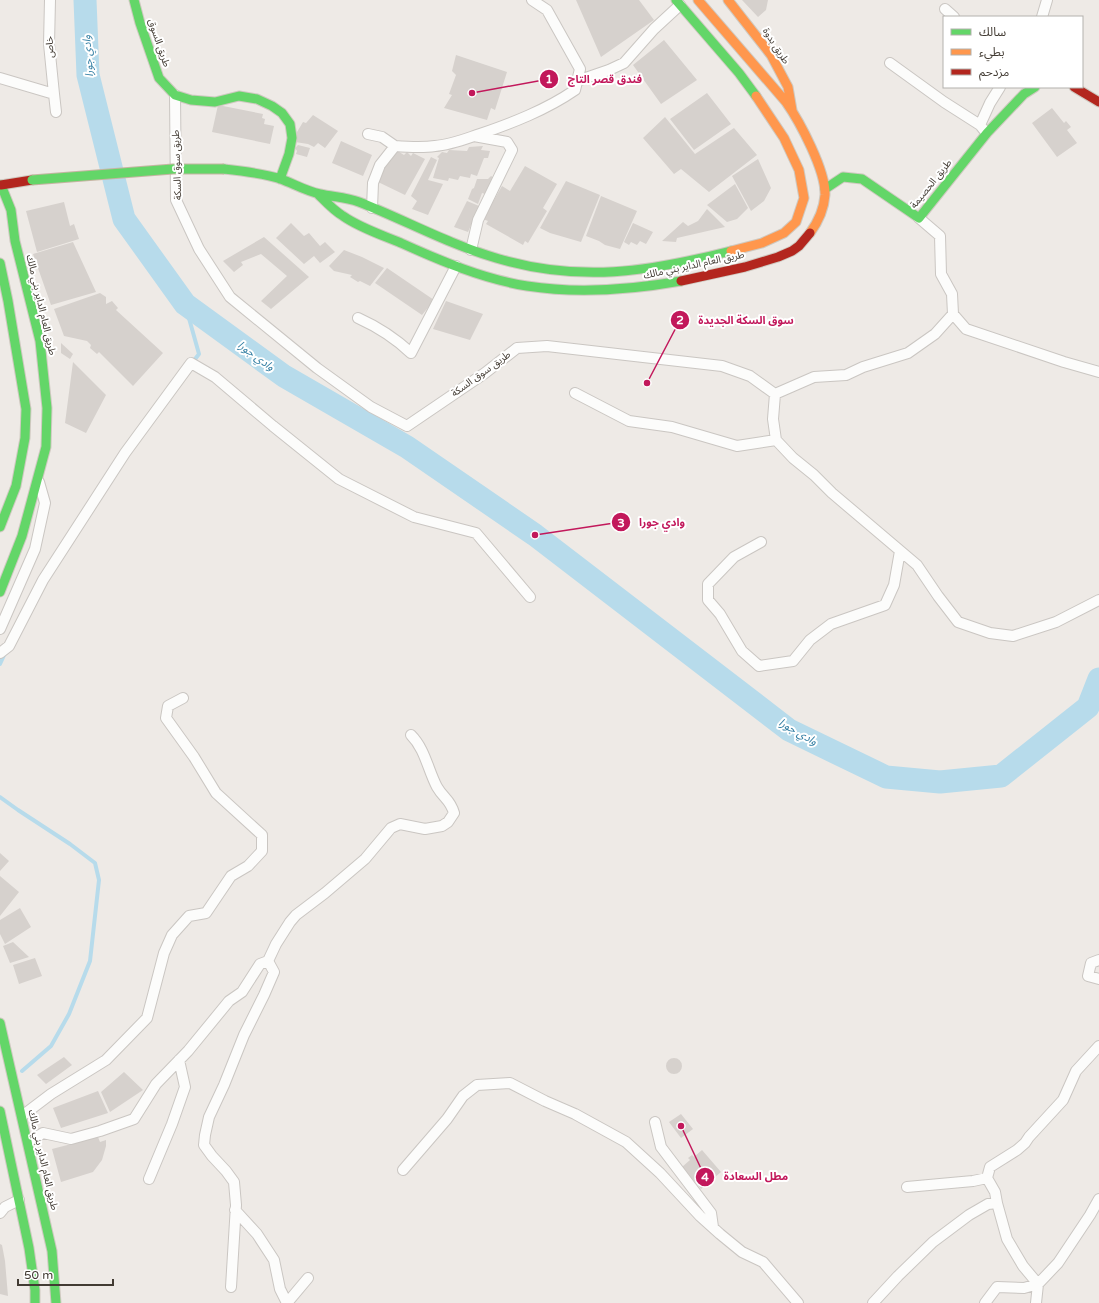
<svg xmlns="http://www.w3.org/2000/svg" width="1099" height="1303" viewBox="0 0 1099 1303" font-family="'Varela Round','Noto Sans Arabic',sans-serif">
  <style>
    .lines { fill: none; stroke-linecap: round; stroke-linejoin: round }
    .stream { stroke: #b7dbeb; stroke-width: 4 }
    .river { stroke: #b7dbeb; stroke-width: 23 }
    .building { fill: #d6d1cd }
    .street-casing { stroke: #cac6c2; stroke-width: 12 }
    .fast-casing { stroke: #cfc9c0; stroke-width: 11 }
    .slow-casing { stroke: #cfc9c0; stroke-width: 11 }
    .jam-casing { stroke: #cfc9c0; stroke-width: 11 }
    .street { stroke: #fcfcfb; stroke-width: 10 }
    .fast { stroke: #63d668; stroke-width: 9 }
    .slow { stroke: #ff974d; stroke-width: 9 }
    .jam { stroke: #b3261e; stroke-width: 9 }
    .fast-bridge-casing { stroke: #c5b5a2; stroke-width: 11; stroke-linecap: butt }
    .fast-bridge { stroke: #63d668; stroke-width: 9 }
    .labels { text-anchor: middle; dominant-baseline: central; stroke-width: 4; stroke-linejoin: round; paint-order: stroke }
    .street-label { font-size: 10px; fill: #423b33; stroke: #fff }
    .water-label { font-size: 11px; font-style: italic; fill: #2f7ca1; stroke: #fff }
    .leader { fill: none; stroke: #c2185b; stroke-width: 1.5 }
    .callout-dot { fill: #c2185b; stroke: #fff; stroke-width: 1.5 }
    .mark-label { font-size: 12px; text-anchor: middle; font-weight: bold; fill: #fff }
    .callout-label { font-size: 11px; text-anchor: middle; font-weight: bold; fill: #c2185b; stroke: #fff; stroke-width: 4; stroke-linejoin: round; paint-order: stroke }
  </style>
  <rect width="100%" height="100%" fill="#eeeae6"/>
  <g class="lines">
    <path class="stream" d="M185 304 199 354 192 363
      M0 664 5 653
      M0 797 18 810 70 844 95 863 99 880 90 961 69 1014 51 1046 22 1071"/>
    <path class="river" d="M85 0 88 75 124 219 185 304 284 376 407 447 535 535 789 730 886 777 940 782 1001 776 1088 707 1099 679"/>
  </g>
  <path class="building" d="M576 0H639L654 20 601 57Z
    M742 0H768L766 10 758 17Z
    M664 40 697 80 661 104 633 65Z
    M456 55 507 72 495 110 491 108 487 120 444 108 452 95 449 94 456 75 452 71Z
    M707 93 731 124 694 150 670 119Z
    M218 105 263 114 262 118 265 119 264 124 274 126 270 144 212 132Z
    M1052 108 1064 123 1066 121 1071 127 1067 130 1077 143 1057 157 1032 123Z
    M313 115 338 131 325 148 318 143 314 147 308 144 295 142 297 132 303 122 306 123Z
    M665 117 695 154 734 128 757 155 709 192 681 169 674 174 643 138Z
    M341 141 372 155 363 176 332 163Z
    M298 145 310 148 307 157 296 154 297 151 295 148Z
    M483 146 481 150 490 151 488 158H484L477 176 471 174 470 178 460 176 458 180 449 178 448 181 433 178 439 158 437 157 442 152 447 153 449 150 467 151 469 147Z
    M396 150 404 155 407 152 411 156 413 153 425 159 405 195 376 181Z
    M431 157 437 160 428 180 443 184 428 215 412 209 417 201 411 196Z
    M758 159 771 188 764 201 751 211 732 176Z
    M525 166 557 184 543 208 547 211 528 243 525 241 523 245 486 224 488 221 483 219 502 186 510 191Z
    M491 176 494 178 485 194 482 193 478 204 468 199 472 189 474 188 477 179H488Z
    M566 181 600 195 581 242 550 233 540 228Z
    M735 184 748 208 737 219 727 222 707 205Z
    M601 196 637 211 620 249 605 245 599 241 586 236Z
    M467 201 479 206 468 232 454 227Z
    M64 202 70 226 74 224 79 239 37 252 26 211Z
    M707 209 725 227 677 238 676 242 662 241 683 222 688 226 698 221Z
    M291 223 304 236 309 233 320 246 325 242 335 252 320 263 314 256 304 264 276 238Z
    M633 223 653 232 646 244 640 241 637 245 631 242 629 245 624 242Z
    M264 237 309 277 271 309 261 301 287 276 261 254 241 262 243 265 234 272 223 261Z
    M73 242 96 292 51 305 33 254Z
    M344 250 362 257 384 268 370 286 360 281 358 282 350 277 352 275 334 271 329 266Z
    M387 268 434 300 422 315 375 283Z
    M100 293 106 297V304L112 301 118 308 116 310 163 353 133 386 99 352 97 354 90 348 91 345 87 341 64 336 54 309Z
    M446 301 483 314 470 340 433 329Z
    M61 343 73 354 70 359 61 353Z
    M73 362 106 395 86 433 65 423Z
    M0 853 9 861 0 871Z
    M0 876 19 892 0 916Z
    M20 908 31 927 5 944 0 934V920Z
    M13 942 29 957 10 963 3 946Z
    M35 958 42 976 19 984 13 965Z
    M64 1057 72 1065 46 1084 37 1075Z
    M666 1066a8 8 0 1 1 16 0a8 8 0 1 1-16 0Z
    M124 1072 143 1090 110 1112 101 1092Z
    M98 1091 108 1113 61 1128 53 1108Z
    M681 1114 693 1129 681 1138 669 1122Z
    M98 1137 100 1142 106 1140V1146L102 1160 93 1172 61 1182 52 1149Z
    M702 1150 721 1172 701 1189 682 1167 690 1160 688 1158 692 1155 694 1157Z
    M0 1244 2 1245 5 1261 8 1296 0 1294Z"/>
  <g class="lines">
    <g class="street-casing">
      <path id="street" d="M50 0 49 44 54 94
        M945 9 954 17
        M1042 17 1047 0
        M890 63 944 102 980 125
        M0 78 54 94 56 112
        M577 81 609 70 624 63 654 29 680 5
        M175 95 176 200 199 249 230 297 317 368 371 407 407 426 485 373 517 348 547 346 722 366 750 376 775 394
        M984 130 980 125 990 103 1000 87
        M368 134 382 137 395 146
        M372 208 373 183 380 165 395 146C408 147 422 148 435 146 450 145 465 139 480 134 512 123 546 110 575 90L580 69 547 10 532 0
        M471 250 478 220 512 150 507 142 474 136
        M953 314 966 329 1064 362 1099 372
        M358 318C378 327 395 338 411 353L456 266
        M575 393 629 421 672 427 737 446 776 440
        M775 394 773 419 776 440 793 458 814 475 832 493 917 565 938 596 958 622 990 633 1013 636 1056 622 1099 600
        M775 394 814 377 846 375 863 367 908 353 935 334 953 314 952 294 941 274 940 236 919 218
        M761 542 734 557 708 584V600L720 614 742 651 759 666 793 661 810 640 831 624 885 605 894 585 900 551
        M0 629 35 549 45 503 39 482
        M0 653 9 646 43 580 125 453 191 363 215 377 273 426 339 479 414 517 476 533 530 597
        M1099 960 1091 963 1088 976 1099 979
        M268 961 276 944 290 922 296 915 325 893 365 859 391 828 400 824 425 829 442 826 448 822 454 813C450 799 444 799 437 787 428 770 425 749 411 735
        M22 1116 51 1094 106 1060 147 1018 164 953 172 935 189 916 206 913 231 876 248 866 262 851V835L216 793 194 757 166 718 168 706 183 698
        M655 1122 661 1147 711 1213 713 1227
        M28 1142 43 1133 71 1139 100 1131 134 1119 156 1084 188 1051 229 1001 242 992 260 964 268 961 274 972 264 995 244 1035 224 1085 209 1117 205 1135 204 1145 212 1156 226 1171 234 1182 236 1205 231 1287
        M403 1170 447 1119 463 1096 477 1085 510 1083 545 1101 575 1114 626 1142 660 1173 700 1216 720 1234 742 1252 763 1262 798 1303
        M149 1179 172 1124 185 1087 179 1060
        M907 1187 973 1181 987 1178
        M997 1203 995 1192 987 1178 990 1167 1017 1150 1025 1143 1029 1137 1063 1100 1076 1071 1099 1046
        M235 1210 257 1234 274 1260 280 1289 287 1303 308 1278
        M0 1213 5 1207 19 1200
        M873 1303 898 1276 933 1242 969 1215 988 1204 997 1203 1007 1239 1023 1266 1038 1284 1036 1303
        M985 1303 997 1287 1024 1288 1038 1284 1058 1263 1090 1215 1099 1199"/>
    </g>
    <g class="fast-casing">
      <path id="fast" d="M134 0 140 23 159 78 175 95 191 100 215 102 239 96 257 99 272 106 282 113 290 124 292 138 289 154 280 179
        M676 0 739 73 756 96
        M224 169C243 171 262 173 281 179 294 184 306 191 320 194 333 197 346 197 359 202 405 220 448 244 496 258 580 283 648 272 731 251
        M825 189 843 177 862 179 919 218 987 133 1024 94 1035 87
        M318 194C326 202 333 210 343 216 360 228 382 235 401 243 441 261 483 279 527 286 578 294 630 290 681 281
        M0 263 8 301 26 409 25 438 16 486 0 527
        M0 592 22 536 46 447 47 408 40 341 15 241 11 210 1 185
        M0 1023 52 1251 56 1303
        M0 1111 29 1248 35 1290V1303"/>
    </g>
    <g class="slow-casing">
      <path id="slow" d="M698 0 786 102C800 122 826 171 825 195 824 209 818 222 810 233
        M728 0 771 55 788 87 792 110
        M731 251 762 243 784 233 796 222 804 198 799 170 784 138 756 96"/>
    </g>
    <g class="jam-casing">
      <path id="jam" d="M1074 87 1099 102
        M1 185 32 180
        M681 281 745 267 778 257 792 251 799 246 810 233"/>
    </g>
    <use href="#street" class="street"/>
    <use href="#fast" class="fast"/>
    <use href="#slow" class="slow"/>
    <use href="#jam" class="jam"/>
    <g class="fast-bridge-casing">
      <path id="fast-bridge" d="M32 180 173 169H224"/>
    </g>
    <use href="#fast-bridge" class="fast-bridge"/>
  </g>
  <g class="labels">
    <g class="street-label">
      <text transform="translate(159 43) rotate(71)">طريق السوق</text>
      <text transform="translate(776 46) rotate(57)">طريق بدوة</text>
      <text transform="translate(50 47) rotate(-93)">خاص</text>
      <text transform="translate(177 165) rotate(-92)">طريق سوق السكة</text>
      <text transform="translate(931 184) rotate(-51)">طريق الحصيمة</text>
      <text transform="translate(694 265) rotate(-12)">طريق العام الداير بني مالك</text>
      <text transform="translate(41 305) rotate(77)">طريق العام الداير بني مالك</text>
      <text transform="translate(481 374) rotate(-36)">طريق سوق السكة</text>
      <text transform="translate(43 1160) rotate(77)">طريق العام الداير بني مالك</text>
    </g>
    <g class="water-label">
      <text transform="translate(88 56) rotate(-94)">وادي جورا</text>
      <text transform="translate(256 356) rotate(36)">وادي جورا</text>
      <text transform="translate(798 732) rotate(30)">وادي جورا</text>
    </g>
  </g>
  <path class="leader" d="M472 93L549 79M647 383L680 320M535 535L621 522M681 1126L705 1177"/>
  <g class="callout-dot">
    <circle cx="472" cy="93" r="4"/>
    <circle cx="647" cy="383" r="4"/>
    <circle cx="535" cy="535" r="4"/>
    <circle cx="681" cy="1126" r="4"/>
    <circle cx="549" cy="79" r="10"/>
    <circle cx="680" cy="320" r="10"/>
    <circle cx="621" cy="522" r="10"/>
    <circle cx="705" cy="1177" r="10"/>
  </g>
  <g class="mark-label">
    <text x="549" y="83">1</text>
    <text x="680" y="324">2</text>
    <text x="621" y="527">3</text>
    <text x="705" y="1181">4</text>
  </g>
  <g class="callout-label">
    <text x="605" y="83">فندق قصر التاج</text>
    <text x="746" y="324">سوق السكة الجديدة</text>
    <text x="662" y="526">وادي جورا</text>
    <text x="756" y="1180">مطل السعادة</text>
  </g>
  <rect x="943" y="16" width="140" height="72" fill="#ffffff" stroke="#b3b1ad"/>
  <rect x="951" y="29" width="20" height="6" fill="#63d668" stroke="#b3b1ad"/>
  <text x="979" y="36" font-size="12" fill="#423b33">سالك</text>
  <rect x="951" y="49" width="20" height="6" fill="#ff974d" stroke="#b3b1ad"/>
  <text x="979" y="56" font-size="12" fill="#423b33">بطيء</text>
  <rect x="951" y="69" width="20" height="6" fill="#b3261e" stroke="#b3b1ad"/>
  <text x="979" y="76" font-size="12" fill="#423b33">مزدحم</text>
  <path d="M18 1279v6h95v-6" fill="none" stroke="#423b33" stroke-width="2"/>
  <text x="24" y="1279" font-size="12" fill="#423b33" stroke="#ffffff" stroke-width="3" paint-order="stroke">50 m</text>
</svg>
